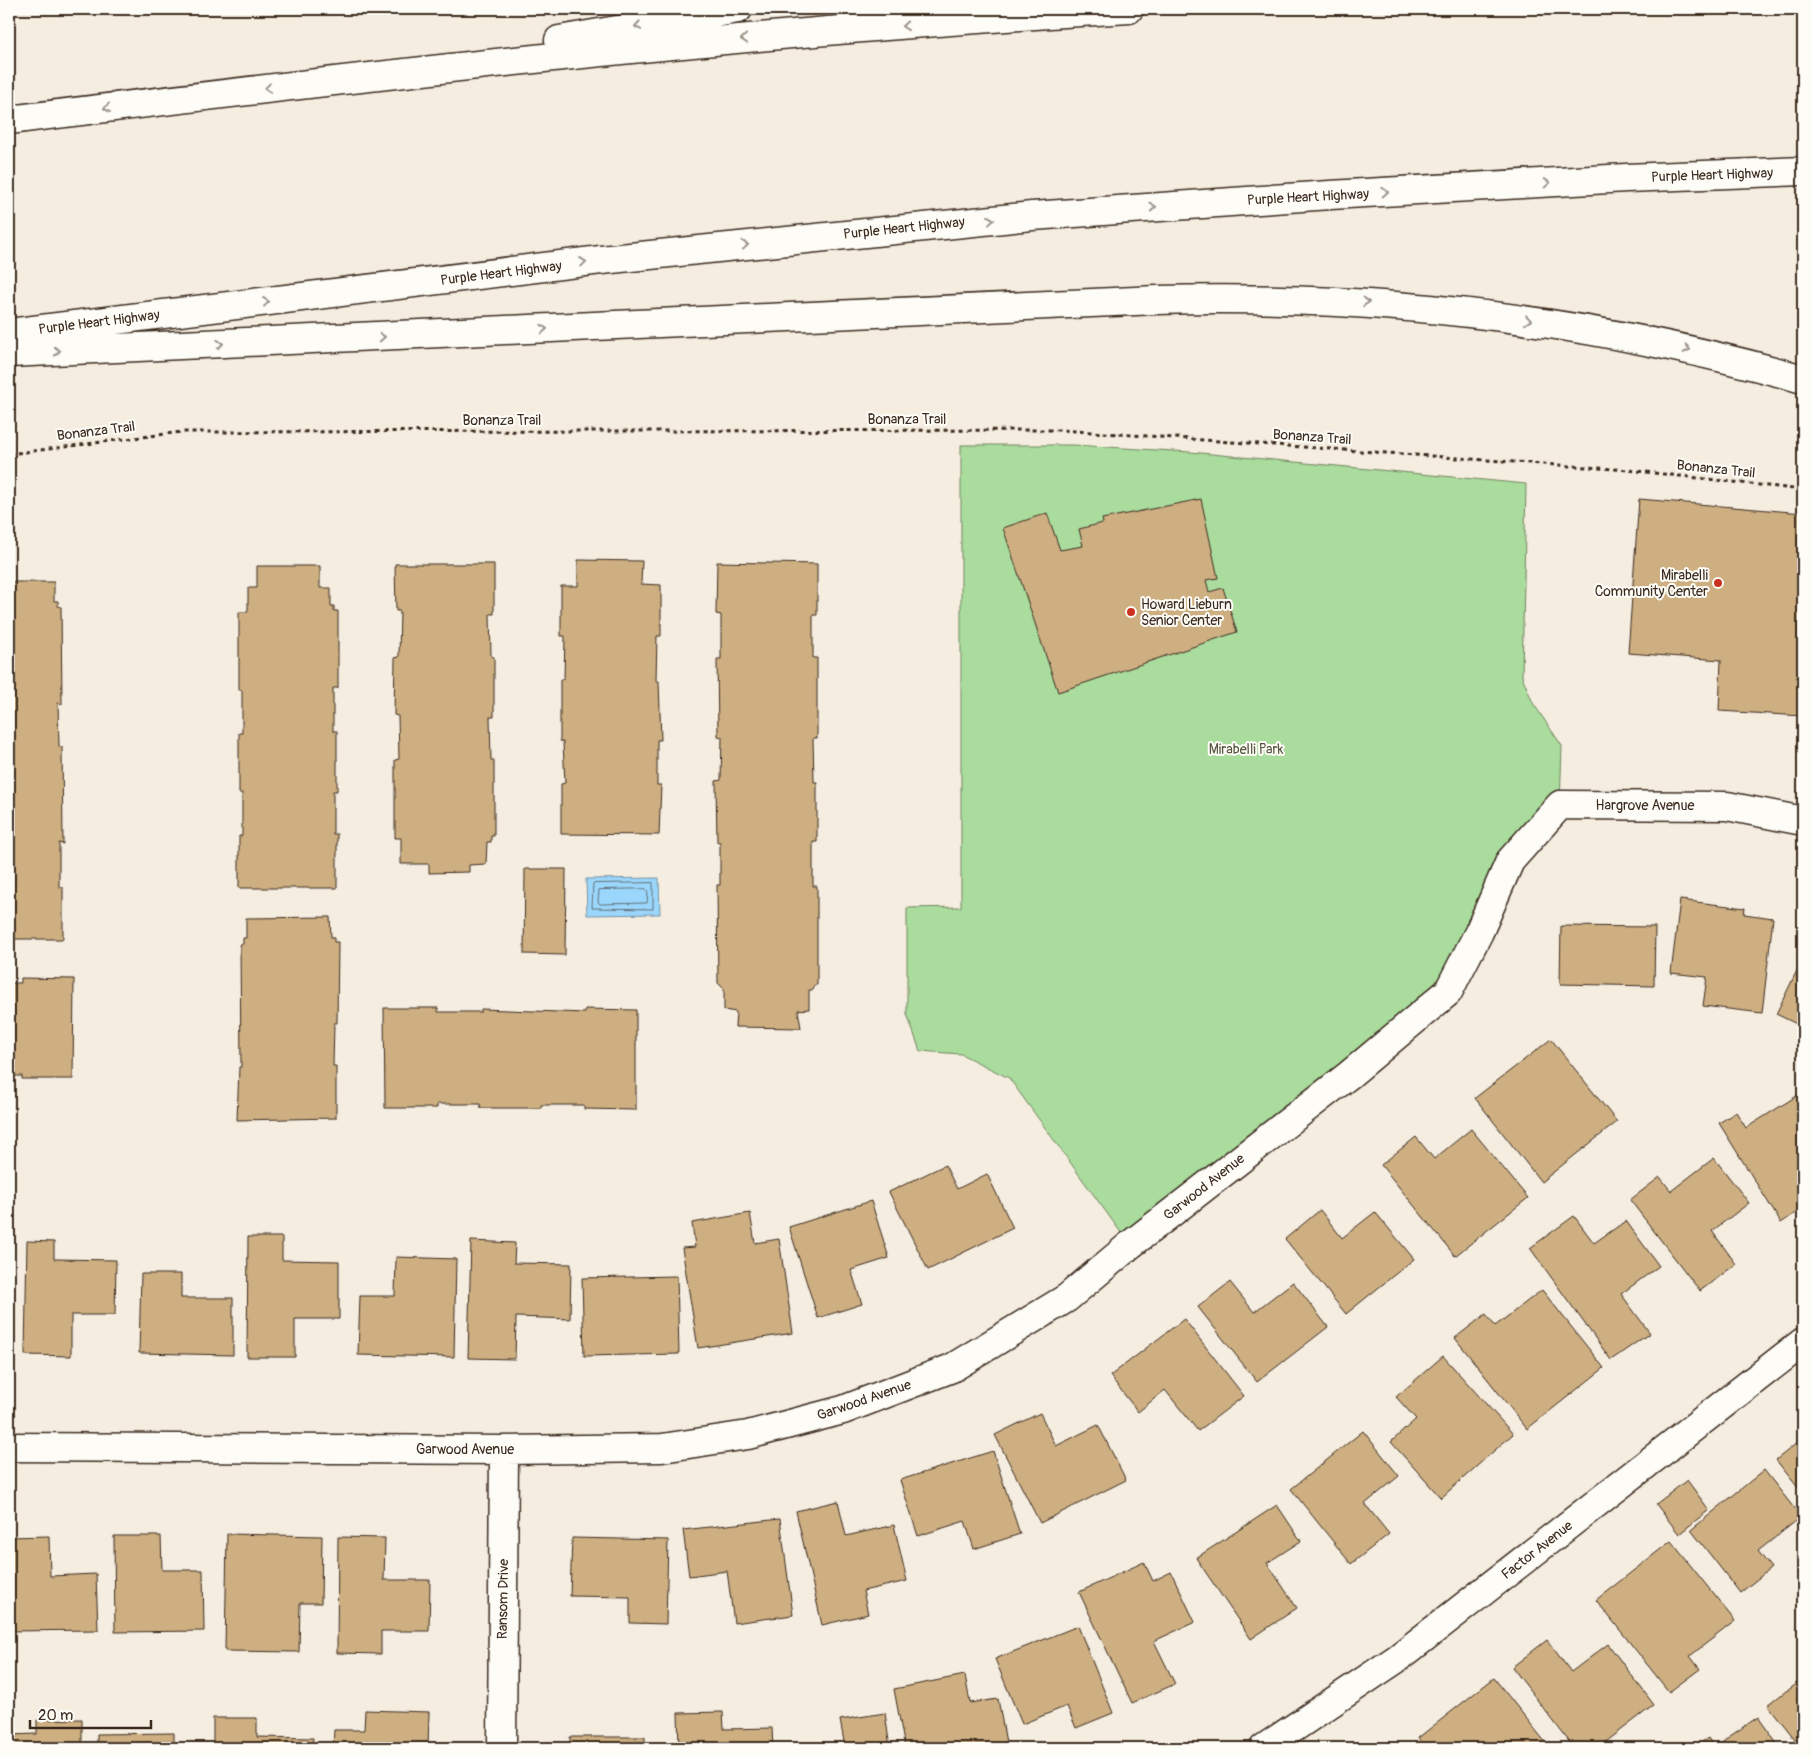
<svg xmlns="http://www.w3.org/2000/svg" width="1812" height="1757" viewBox="0 0 1812 1757" font-family="Pangolin,sans-serif">
  <style>
    .green { fill: #a9dc9d; stroke: #72835e }
    .water { fill: #9bd7fc; stroke: #7592a3 }
    .lines { fill: none; stroke-linecap: round; stroke-linejoin: round }
    .shore { stroke: #616f77; stroke-width: 1 }
    .building { fill: #ceaf82; stroke: #3b2a1e }
    .minor-casing { stroke: #3b2a1e; stroke-width: 31 }
    .highway-casing { stroke: #3b2a1e; stroke-width: 31 }
    .path { stroke: #3b2a1e; stroke-width: 3; stroke-dasharray: 4 4; stroke-linecap: butt }
    .minor { stroke: #fdfcf7; stroke-width: 28 }
    .highway { stroke: #fdfcf7; stroke-width: 28 }
    .oneway { stroke: #9c938a }
    .poi-dot { fill: #c8321e; stroke: #fdfcf7; stroke-width: 2 }
    .labels { text-anchor: middle; dominant-baseline: central; stroke-width: 4; stroke-linejoin: round; paint-order: stroke }
    .street-label { font-size: 14px; fill: #3b2a1e; stroke: #fdfcf7 }
    .poi-label { font-size: 14px; fill: #3b2a1e; stroke: #fdfcf7; text-anchor: end }
    .park-label { font-size: 14px; fill: #56563e; stroke: #fdfcf7 }
  </style>
  <rect width="100%" height="100%" fill="#f4ede0"/>
  <filter id="ink" filterUnits="userSpaceOnUse"><feTurbulence type="fractalNoise" baseFrequency=".02" numOctaves="2"/><feDisplacementMap in="SourceGraphic" scale="10" xChannelSelector="R" yChannelSelector="G"/><feConvolveMatrix kernelMatrix="1 2 1 2 8 2 1 2 1" color-interpolation-filters="sRGB"/></filter>
  <g filter="url(#ink)">
    <path class="green" d="M961 445H1073L1190 452 1526 484 1522 676 1533 703 1562 746 1560 805 1510 861 1448 992 1130 1245 1009 1078 961 1054 920 1051 907 1014V908L961 907Z"/>
    <path class="water" d="M659 878 660 914 587 915 586 879Z"/>
    <g class="lines">
      <path class="shore" d="M653 883V909L592 908 593 884Z
        M646 889 648 892 647 903 600 904 598 902 599 890Z"/>
    </g>
    <path class="building" d="M1201 499 1218 578 1206 580 1209 592 1223 588 1237 632 1058 692 1003 528 1047 513 1060 550 1083 546 1079 529 1103 523 1102 519Z
      M1639 499 1803 513V716L1719 711 1721 660 1628 653Z
      M578 560 642 561 641 584 661 585V636H657L656 681H659L661 740H657V785H661L659 835 561 834V784L565 783 563 742 560 741V680L564 679 565 636H561V586H578Z
      M717 562 817 564V615H813V658H817V738H813L814 782H817V842H813V886H817V985H814L813 990H809V1009L798 1010 801 1028 735 1027 736 1012 724 1010V989L718 983 717 885H720V842H717L716 781 721 780 722 737 718 736 717 659H721V615L716 614Z
      M395 564H494V614H490L491 656 494 657V717H490L491 760H494V836H491V842H487L486 864 469 865V872L429 873V864H401V838H395V760L399 759 398 716 394 715 395 658 399 657 400 611H396Z
      M257 566H320V588H331V606H334V611H338V688H333V731H337V791H333V834H337V888H239V836H242V793H239V733H242V690H239V612H248V588H257Z
      M9 582H54V601H58V606L61 607 62 704 58 703 59 746 62 747 63 844 59 843V887H63V939H9Z
      M525 869H566L565 955 524 954Z
      M1680 900 1745 908 1744 914 1773 918 1762 1013 1703 1006 1707 977 1671 973Z
      M330 917 331 937H334V942H338L337 1023H334L333 1066H336V1118L237 1120 239 1067H241L240 944H243V938H246V918Z
      M1561 926 1655 927 1654 986 1560 984Z
      M1803 958V1027L1776 1014Z
      M21 978 74 979 73 1079H22V1076H9V983H21Z
      M384 1008H438V1012H481V1009L585 1013V1009L636 1010V1110L584 1109V1105H541V1108H481L480 1104H437V1108H385Z
      M1551 1039 1617 1122 1541 1182 1475 1098Z
      M1803 1092V1156L1799 1159 1803 1165V1208L1781 1223 1719 1123 1736 1112 1746 1128Z
      M1471 1129 1528 1198 1455 1256 1381 1165 1416 1137 1434 1159Z
      M1714 1158 1749 1203 1712 1231 1736 1264 1700 1291 1630 1200 1660 1177 1671 1191Z
      M945 1165 957 1189 987 1174 1013 1228 928 1270 889 1192Z
      M871 1201 889 1258 851 1270 862 1304 818 1318 789 1227Z
      M1320 1210 1342 1238 1375 1212 1414 1259 1346 1314 1285 1239Z
      M750 1213 755 1243 779 1239 793 1333 698 1348 682 1248 695 1247 692 1223Z
      M1574 1216 1594 1243 1626 1221 1659 1266 1621 1294 1650 1333 1611 1360 1530 1248Z
      M248 1237H282V1260L339 1261V1319H295V1357H247Z
      M27 1241 54 1242V1259L116 1260 115 1315H71V1356L25 1355Z
      M471 1241 515 1243 514 1263 571 1264 570 1319 516 1317 515 1359 468 1358Z
      M396 1257 456 1259 454 1357 358 1355 360 1296H395Z
      M141 1274H181V1298H233V1355L139 1353Z
      M677 1276 679 1354 584 1356 582 1278Z
      M1230 1282 1254 1312 1293 1282 1328 1327 1257 1382 1198 1307Z
      M1542 1290 1604 1368 1527 1429 1455 1338 1486 1314 1495 1326Z
      M1184 1319 1244 1396 1198 1431 1165 1390 1138 1412 1110 1376Z
      M1443 1356 1513 1434 1441 1498 1391 1442 1416 1419 1396 1397Z
      M1040 1413 1056 1446 1098 1425 1126 1480 1040 1523 995 1435Z
      M1363 1431 1399 1476 1365 1504 1389 1534 1351 1564 1291 1489Z
      M1803 1438V1494L1776 1460Z
      M993 1451 1020 1534 974 1549 965 1521 918 1536 900 1480Z
      M1764 1470 1801 1517 1758 1551 1771 1568 1740 1593 1691 1530Z
      M1687 1480 1709 1510 1679 1534 1656 1504Z
      M838 1501 846 1536 894 1525 907 1581 863 1591 868 1614 822 1625 796 1511Z
      M1277 1505 1301 1541 1267 1563 1297 1608 1251 1639 1196 1558Z
      M780 1519 793 1615 734 1623 727 1571 689 1576 683 1530Z
      M227 1534 322 1536 321 1603H300L299 1652 225 1651Z
      M49 1536 50 1576 96 1574 98 1630 9 1631V1537Z
      M114 1536H161L162 1570H203L204 1631 115 1632Z
      M338 1537 385 1538 384 1580H430L429 1631H381V1654L337 1653Z
      M572 1538 668 1540 666 1624 630 1623V1597L570 1596Z
      M1671 1541 1735 1621 1690 1656 1700 1669 1669 1692 1596 1600Z
      M1144 1562 1153 1581 1171 1572 1195 1622 1154 1641 1175 1684 1132 1703 1079 1592Z
      M1078 1626 1113 1713 1076 1728 1067 1706 1022 1724 995 1659Z
      M1547 1640 1571 1672 1608 1644 1654 1705 1598 1748H1574L1512 1667Z
      M965 1675 970 1703 998 1699 1007 1748H905L894 1689Z
      M1494 1678 1550 1748H1425L1418 1738Z
      M1803 1678V1748H1802L1768 1705Z
      M365 1710 429 1712 428 1748H333L334 1730H364Z
      M723 1712 724 1729 772 1728 773 1748H679L678 1713Z
      M885 1713 890 1748H837L845 1747 840 1720Z
      M1758 1717 1780 1748H1693L1708 1738 1714 1747Z
      M213 1718H257V1737L313 1738 312 1748H213Z
      M82 1719V1748H9V1735L37 1734V1720Z
      M174 1733V1748H97V1734Z
      M570 1737H645V1748H570Z"/>
    <g class="lines">
      <g class="minor-casing">
        <path id="minor" d="M9 1447 504 1450 662 1448 748 1435 843 1410 952 1368 1067 1298 1130 1245 1349 1075 1448 992 1479 932 1510 861 1560 805 1727 806 1803 821
          M502 1748 504 1450
          M1264 1748 1398 1658 1803 1342"/>
      </g>
      <g class="highway-casing">
        <path id="highway" d="M559 40 738 9
          M9 120C381 74 754 31 1129 9
          M9 333 601 260 1032 216 1330 195 1626 178 1803 171
          M9 353 1157 300C1376 294 1592 319 1803 379"/>
      </g>
      <path class="path" d="M9 454 181 432 1062 430 1628 470 1803 490"/>
      <use href="#minor" class="minor"/>
      <use href="#highway" class="highway"/>
    </g>
    <defs><path id="oneway-chevron" d="M-2-3.5L2.5 0L-2 3.5" fill="none" stroke-width="1.6" stroke-linecap="round" stroke-linejoin="round" transform="scale(1.25)"/></defs>
    <g class="oneway">
      <use href="#oneway-chevron" transform="translate(638 26) rotate(170)"/>
      <use href="#oneway-chevron" transform="translate(905 26) rotate(175)"/>
      <use href="#oneway-chevron" transform="translate(744 39) rotate(175)"/>
      <use href="#oneway-chevron" transform="translate(268 88) rotate(173)"/>
      <use href="#oneway-chevron" transform="translate(107 108) rotate(173)"/>
      <use href="#oneway-chevron" transform="translate(1547 183) rotate(-3)"/>
      <use href="#oneway-chevron" transform="translate(1385 192) rotate(-3)"/>
      <use href="#oneway-chevron" transform="translate(1153 207) rotate(-4)"/>
      <use href="#oneway-chevron" transform="translate(991 220) rotate(-6)"/>
      <use href="#oneway-chevron" transform="translate(745 245) rotate(-6)"/>
      <use href="#oneway-chevron" transform="translate(583 262) rotate(-7)"/>
      <use href="#oneway-chevron" transform="translate(266 302) rotate(-7)"/>
      <use href="#oneway-chevron" transform="translate(1366 302) rotate(4)"/>
      <use href="#oneway-chevron" transform="translate(1528 320) rotate(7)"/>
      <use href="#oneway-chevron" transform="translate(544 329) rotate(-3)"/>
      <use href="#oneway-chevron" transform="translate(382 337) rotate(-3)"/>
      <use href="#oneway-chevron" transform="translate(220 344) rotate(-3)"/>
      <use href="#oneway-chevron" transform="translate(1687 349) rotate(12)"/>
      <use href="#oneway-chevron" transform="translate(57 351) rotate(-3)"/>
    </g>
  </g>
  <g class="poi-dot">
    <circle cx="1718" cy="583" r="5"/>
    <circle cx="1131" cy="612" r="5"/>
  </g>
  <g class="labels">
    <g class="street-label">
      <text transform="translate(1712 175) rotate(-2)">Purple Heart Highway</text>
      <text transform="translate(1308 197) rotate(-3)">Purple Heart Highway</text>
      <text transform="translate(904 228) rotate(-6)">Purple Heart Highway</text>
      <text transform="translate(501 273) rotate(-7)">Purple Heart Highway</text>
      <text transform="translate(99 322) rotate(-7)">Purple Heart Highway</text>
      <text x="907" y="419">Bonanza Trail</text>
      <text x="502" y="420">Bonanza Trail</text>
      <text transform="translate(96 431) rotate(-7)">Bonanza Trail</text>
      <text transform="translate(1312 437) rotate(4)">Bonanza Trail</text>
      <text transform="translate(1716 469) rotate(6)">Bonanza Trail</text>
      <text x="1645" y="805">Hargrove Avenue</text>
      <text transform="translate(1204 1187) rotate(-38)">Garwood Avenue</text>
      <text transform="translate(864 1400) rotate(-19)">Garwood Avenue</text>
      <text x="465" y="1449">Garwood Avenue</text>
      <text transform="translate(1537 1550) rotate(-38)">Factor Avenue</text>
      <text transform="translate(503 1599) rotate(-89)">Ransom Drive</text>
    </g>
    <g class="poi-label">
      <text x="1708" y="575">Mirabelli<tspan x="1708" dy="16">Community Center</tspan></text>
      <text x="1141" y="604" text-anchor="start">Howard Lieburn<tspan x="1141" dy="16">Senior Center</tspan></text>
    </g>
    <g class="park-label">
      <text x="1246" y="749">Mirabelli Park</text>
    </g>
  </g>
  <rect width="1812" height="1757" fill="none" stroke="#fdfcf7" stroke-width="30"/>
  <rect x="15" y="15" width="1782" height="1727" fill="none" stroke="#3b2a1e" stroke-width="2" filter="url(#ink)"/>
  <path d="M30 1720v8h121v-8" fill="none" stroke="#3b2a1e" stroke-width="2.5"/>
  <text x="38" y="1720" font-size="15" fill="#3b2a1e" stroke="#fdfcf7" stroke-width="4" paint-order="stroke">20 m</text>
</svg>
